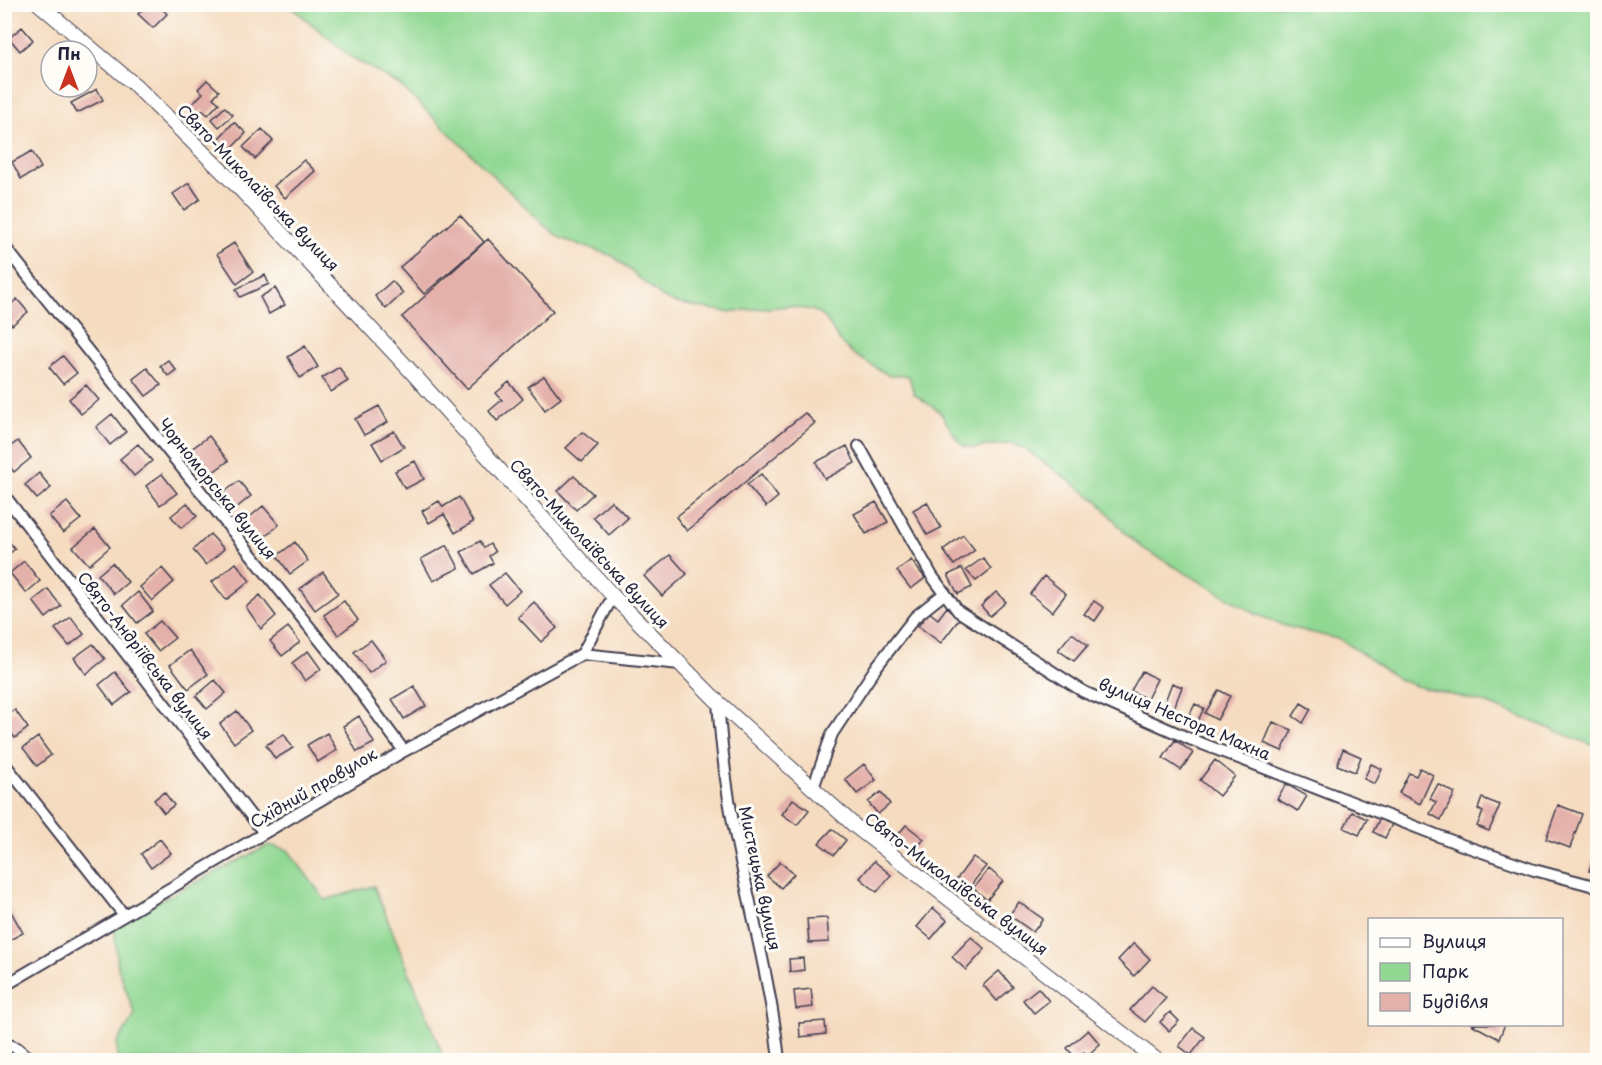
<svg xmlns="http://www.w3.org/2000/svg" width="1602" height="1065" viewBox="0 0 1602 1065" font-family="'Playpen Sans',sans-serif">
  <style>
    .green { fill: #91d893; stroke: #5a7d67; stroke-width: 1.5 }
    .building { fill: #e4b0aa }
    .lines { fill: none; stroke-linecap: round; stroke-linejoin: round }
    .minor-casing { stroke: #423e4f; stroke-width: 14 }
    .tertiary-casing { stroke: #423e4f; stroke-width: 16 }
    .minor { stroke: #fff; stroke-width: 10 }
    .tertiary { stroke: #fff; stroke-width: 14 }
    .labels { text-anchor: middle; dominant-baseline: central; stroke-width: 6; stroke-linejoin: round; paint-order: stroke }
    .street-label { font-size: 16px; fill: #22223b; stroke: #fdfcf7 }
  </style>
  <rect width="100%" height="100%" fill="#fdfcf7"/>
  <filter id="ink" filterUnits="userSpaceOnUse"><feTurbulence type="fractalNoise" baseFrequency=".0167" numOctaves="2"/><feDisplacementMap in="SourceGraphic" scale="12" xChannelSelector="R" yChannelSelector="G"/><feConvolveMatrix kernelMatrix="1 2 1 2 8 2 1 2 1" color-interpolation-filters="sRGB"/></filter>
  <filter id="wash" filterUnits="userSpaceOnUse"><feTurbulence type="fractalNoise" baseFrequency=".008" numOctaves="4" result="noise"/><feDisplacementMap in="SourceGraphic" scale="24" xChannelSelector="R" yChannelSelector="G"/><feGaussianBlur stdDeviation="1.35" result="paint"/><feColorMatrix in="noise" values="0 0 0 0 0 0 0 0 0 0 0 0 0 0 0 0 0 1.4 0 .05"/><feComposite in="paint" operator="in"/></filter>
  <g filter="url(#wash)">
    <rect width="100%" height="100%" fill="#f5dbbf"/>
    <path class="green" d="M289 5H1597V747L1485 703 1416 686 1398 679 1342 640 1285 626 1256 614 1144 549 1125 533 1099 502 1022 447 1011 443 974 448 964 446 959 442 940 412 914 394 909 376 888 375 853 354 840 342 826 319 815 311 789 306 727 312 675 303 662 297 613 256 562 239 545 226 400 85 351 57Z
      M269 845 288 850 325 900 374 886 442 1053 434 1060H117V1043L135 1015 118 968 114 924Z"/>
    <g id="blocks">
      <path class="building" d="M148 4H158L167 14 153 28 138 14Z
        M22 27 33 40 20 51 9 38Z
        M207 80 219 91 213 98 219 103 208 115 202 110 198 114 190 106 203 93 198 89Z
        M97 89 103 100 77 113 71 103Z
        M225 107 233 115 219 127 212 119Z
        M234 122 246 133 231 149 219 138Z
        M262 129 273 141 255 159 243 147Z
        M32 151 41 168 21 179 12 162Z
        M304 160 315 171 285 198 274 186Z
        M189 183 200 199 184 210 173 194Z
        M460 215 484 242 424 294 400 267Z
        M488 239 553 311 467 389 402 317Z
        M234 243 253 272 237 284 217 254Z
        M265 275 269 284 240 297 236 289Z
        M392 281 403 293 386 309 375 296Z
        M275 288 285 305 269 314 260 297Z
        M17 299 28 312 12 325 4 316V310Z
        M305 346 318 367 300 378 288 357Z
        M63 356 77 373 63 384 49 367Z
        M168 360 176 370 168 376 160 366Z
        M339 367 348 381 331 392 322 378Z
        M147 368 161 385 146 396 133 379Z
        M544 376 561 398 545 410 528 387Z
        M509 382 523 399 497 421 489 411 502 400 496 393Z
        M86 385 99 400 81 414 69 399Z
        M379 406 388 422 364 435 355 419Z
        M805 413 815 423 687 531 676 517Z
        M112 414 126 432 110 445 96 427Z
        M394 431 404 447 382 460 372 443Z
        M582 432 598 445 582 462 566 448Z
        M209 436 228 461 209 475 190 450Z
        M18 441 31 458 14 472 4 459V451Z
        M138 444 152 461 134 476 120 459Z
        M847 446 855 463 825 479 816 462Z
        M415 461 424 479 405 489 395 471Z
        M39 473 51 488 37 499 25 485Z
        M162 474 177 493 160 505 146 486Z
        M761 474 778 497 766 507 747 485Z
        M574 476 593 494 576 510 558 491Z
        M239 481 251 496 235 509 223 493Z
        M459 497 473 522 455 533 444 514 429 523 422 511 439 501 443 507Z
        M611 501 628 518 609 535 593 517Z
        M67 502 81 519 63 533 49 516Z
        M876 502 888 522 866 534 854 514Z
        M927 502 941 528 927 535 913 510Z
        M187 503 197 516 181 528 171 516Z
        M263 506 279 525 261 540 245 521Z
        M95 529 110 547 89 565 73 547Z
        M210 534 224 549 206 565 193 550Z
        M963 535 975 550 954 565 943 550Z
        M4 536 15 549 4 558Z
        M480 541 484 548 490 544 495 552 489 556 493 563 474 574 461 552Z
        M295 542 308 561 290 574 277 556Z
        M447 545 459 568 433 581 421 559Z
        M670 555 687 574 662 596 644 576Z
        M983 558 991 569 976 581 966 570Z
        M911 560 925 578 911 589 897 571Z
        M24 561 40 581 26 593 10 573Z
        M112 563 128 582 114 594 98 575Z
        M236 563 250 581 226 600 212 582Z
        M162 568 174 582 152 601 140 587Z
        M962 568 972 587 958 594 948 575Z
        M323 572 338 593 315 610 300 589Z
        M505 573 520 591 505 604 489 585Z
        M1044 576 1066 594 1052 612 1030 594Z
        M48 589 61 606 46 618 33 601Z
        M138 592 153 611 137 623 123 605Z
        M996 592 1006 602 990 616 981 606Z
        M260 595 276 616 261 629 246 607Z
        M344 601 358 620 338 635 324 615Z
        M1094 601 1104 608 1095 621 1084 614Z
        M534 602 557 628 541 642 518 617Z
        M947 607 960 618 941 643 918 626 929 612 938 619Z
        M71 617 84 634 69 646 55 629Z
        M160 621 175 638 158 651 144 634Z
        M288 627 300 642 282 656 270 641Z
        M1072 633 1088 645 1074 661 1058 650Z
        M371 640 386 660 369 673 354 652Z
        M93 644 105 659 86 674 74 658Z
        M190 650 208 674 188 689 170 665Z
        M308 651 321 669 305 681 292 663Z
        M1142 671 1157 679 1147 699 1131 691Z
        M115 672 131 692 114 705 99 685Z
        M215 680 226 693 207 709 196 696Z
        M1172 683 1182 687 1172 713 1162 709Z
        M414 686 426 706 404 719 392 699Z
        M1219 690 1230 696 1217 720 1205 713Z
        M1301 703 1311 709 1303 723 1293 716Z
        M1195 704 1204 708 1196 725 1187 720Z
        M15 710 28 728 15 738 4 725V718Z
        M237 711 251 730 234 743 220 724Z
        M359 716 374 743 357 752 343 726Z
        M1273 722 1292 730 1282 751 1264 743Z
        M327 733 337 750 318 762 307 745Z
        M284 734 293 748 275 759 266 745Z
        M38 737 51 755 37 766 23 748Z
        M1175 740 1193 753 1181 770 1163 758Z
        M1343 749 1361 757 1355 772 1337 765Z
        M1215 760 1235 776 1219 796 1200 780Z
        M864 764 876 780 857 794 845 779Z
        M1371 764 1382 769 1375 784 1364 779Z
        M1420 768 1433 775 1420 804 1399 793 1409 773 1416 776Z
        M1286 784 1307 796 1298 811 1277 799Z
        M1438 784 1455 793 1441 820 1430 814 1436 802 1430 799Z
        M164 792 174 805 164 813 154 800Z
        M881 792 890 804 878 814 868 802Z
        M1482 798 1500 805 1489 831 1477 826 1483 812 1478 809Z
        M793 799 809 810 797 825 782 814Z
        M1558 805 1582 814 1570 848 1546 839Z
        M1352 812 1367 819 1359 835 1344 828Z
        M1380 818 1392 824 1385 838 1373 832Z
        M906 825 924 839 915 850 897 836Z
        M832 829 846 840 834 855 819 843Z
        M160 839 171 853 151 868 141 854Z
        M1594 856 1598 857V874L1589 871Z
        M973 857 986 866 968 889 956 880Z
        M874 861 891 875 877 892 860 878Z
        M780 862 794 874 781 888 767 876Z
        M989 869 1003 881 987 900 973 888Z
        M1019 902 1043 919 1033 932 1009 915Z
        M933 908 947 920 931 939 917 927Z
        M10 910 23 933 4 943V913Z
        M827 918 829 942 809 943 807 919Z
        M971 937 985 949 966 970 952 957Z
        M1134 943 1150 959 1134 976 1118 960Z
        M803 958 804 970 790 972 789 959Z
        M999 971 1013 987 997 1001 983 985Z
        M1152 986 1166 998 1145 1022 1130 1010Z
        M1038 988 1049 1001 1034 1013 1023 1000Z
        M811 989 813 1007 796 1009 794 991Z
        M1170 1012 1179 1021 1169 1031 1160 1022Z
        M825 1021 826 1034 800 1037 799 1023Z
        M1471 1024H1505L1499 1039Z
        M1193 1028 1205 1037 1191 1055 1179 1046Z
        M1088 1030 1100 1044 1087 1056 1084 1052 1076 1059 1067 1048Z"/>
    </g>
  </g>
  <g filter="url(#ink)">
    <use href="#blocks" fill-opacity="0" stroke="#423e4f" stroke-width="1.5"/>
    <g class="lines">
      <g class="minor-casing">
        <path id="minor" d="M4 246 347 674 404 751
          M859 446 932 576 958 611 1084 692 1190 739 1462 845 1534 870 1598 887
          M4 495 264 833
          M582 654 680 664
          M718 702C721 741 725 779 732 817 747 898 770 977 779 1060
          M4 763 124 915
          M813 788 832 734 877 666 915 617 945 593
          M4 986 404 751 582 654 613 596
          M4 1043 17 1048 32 1060"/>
      </g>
      <g class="tertiary-casing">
        <path id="tertiary" d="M39 4 135 85 241 190 407 367 613 596 718 702 856 827 1157 1060"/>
      </g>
      <use href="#minor" class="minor"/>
      <use href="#tertiary" class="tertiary"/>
    </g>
  </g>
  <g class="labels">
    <g class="street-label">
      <text transform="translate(259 187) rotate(46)">Свято-Миколаївська вулиця</text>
      <text transform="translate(218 488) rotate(51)">Чорноморська вулиця</text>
      <text transform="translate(590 543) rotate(47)">Свято-Миколаївська вулиця</text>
      <text transform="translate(146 655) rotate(52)">Свято-Андріївська вулиця</text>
      <text transform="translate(1185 718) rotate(23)">вулиця Нестора Махна</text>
      <text transform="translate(313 787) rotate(-30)">Східний провулок</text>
      <text transform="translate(761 878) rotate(78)">Мистецька вулиця</text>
      <text transform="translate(957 883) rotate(37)">Свято-Миколаївська вулиця</text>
    </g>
  </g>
  <rect width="1602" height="1065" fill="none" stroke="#fdfcf7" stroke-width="24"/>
  <rect x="1368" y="918" width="195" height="108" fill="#fdfcf7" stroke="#a5a5ac" stroke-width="1.5"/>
  <rect x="1380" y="938" width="30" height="9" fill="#ffffff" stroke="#a5a5ac" stroke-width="1.5"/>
  <text x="1422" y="948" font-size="18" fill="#22223b">Вулиця</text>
  <rect x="1380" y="963" width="30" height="18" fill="#91d893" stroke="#a5a5ac" stroke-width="1.5"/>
  <text x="1422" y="978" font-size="18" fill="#22223b">Парк</text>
  <rect x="1380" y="993" width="30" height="18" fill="#e4b0aa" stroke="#a5a5ac" stroke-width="1.5"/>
  <text x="1422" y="1008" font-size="18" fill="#22223b">Будівля</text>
  <g transform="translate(69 69)"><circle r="28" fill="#fdfcf7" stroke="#a5a5ac" stroke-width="1.5"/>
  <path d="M0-4.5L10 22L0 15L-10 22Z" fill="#c8321e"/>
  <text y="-9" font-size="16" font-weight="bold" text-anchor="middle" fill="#22223b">Пн</text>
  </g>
</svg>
